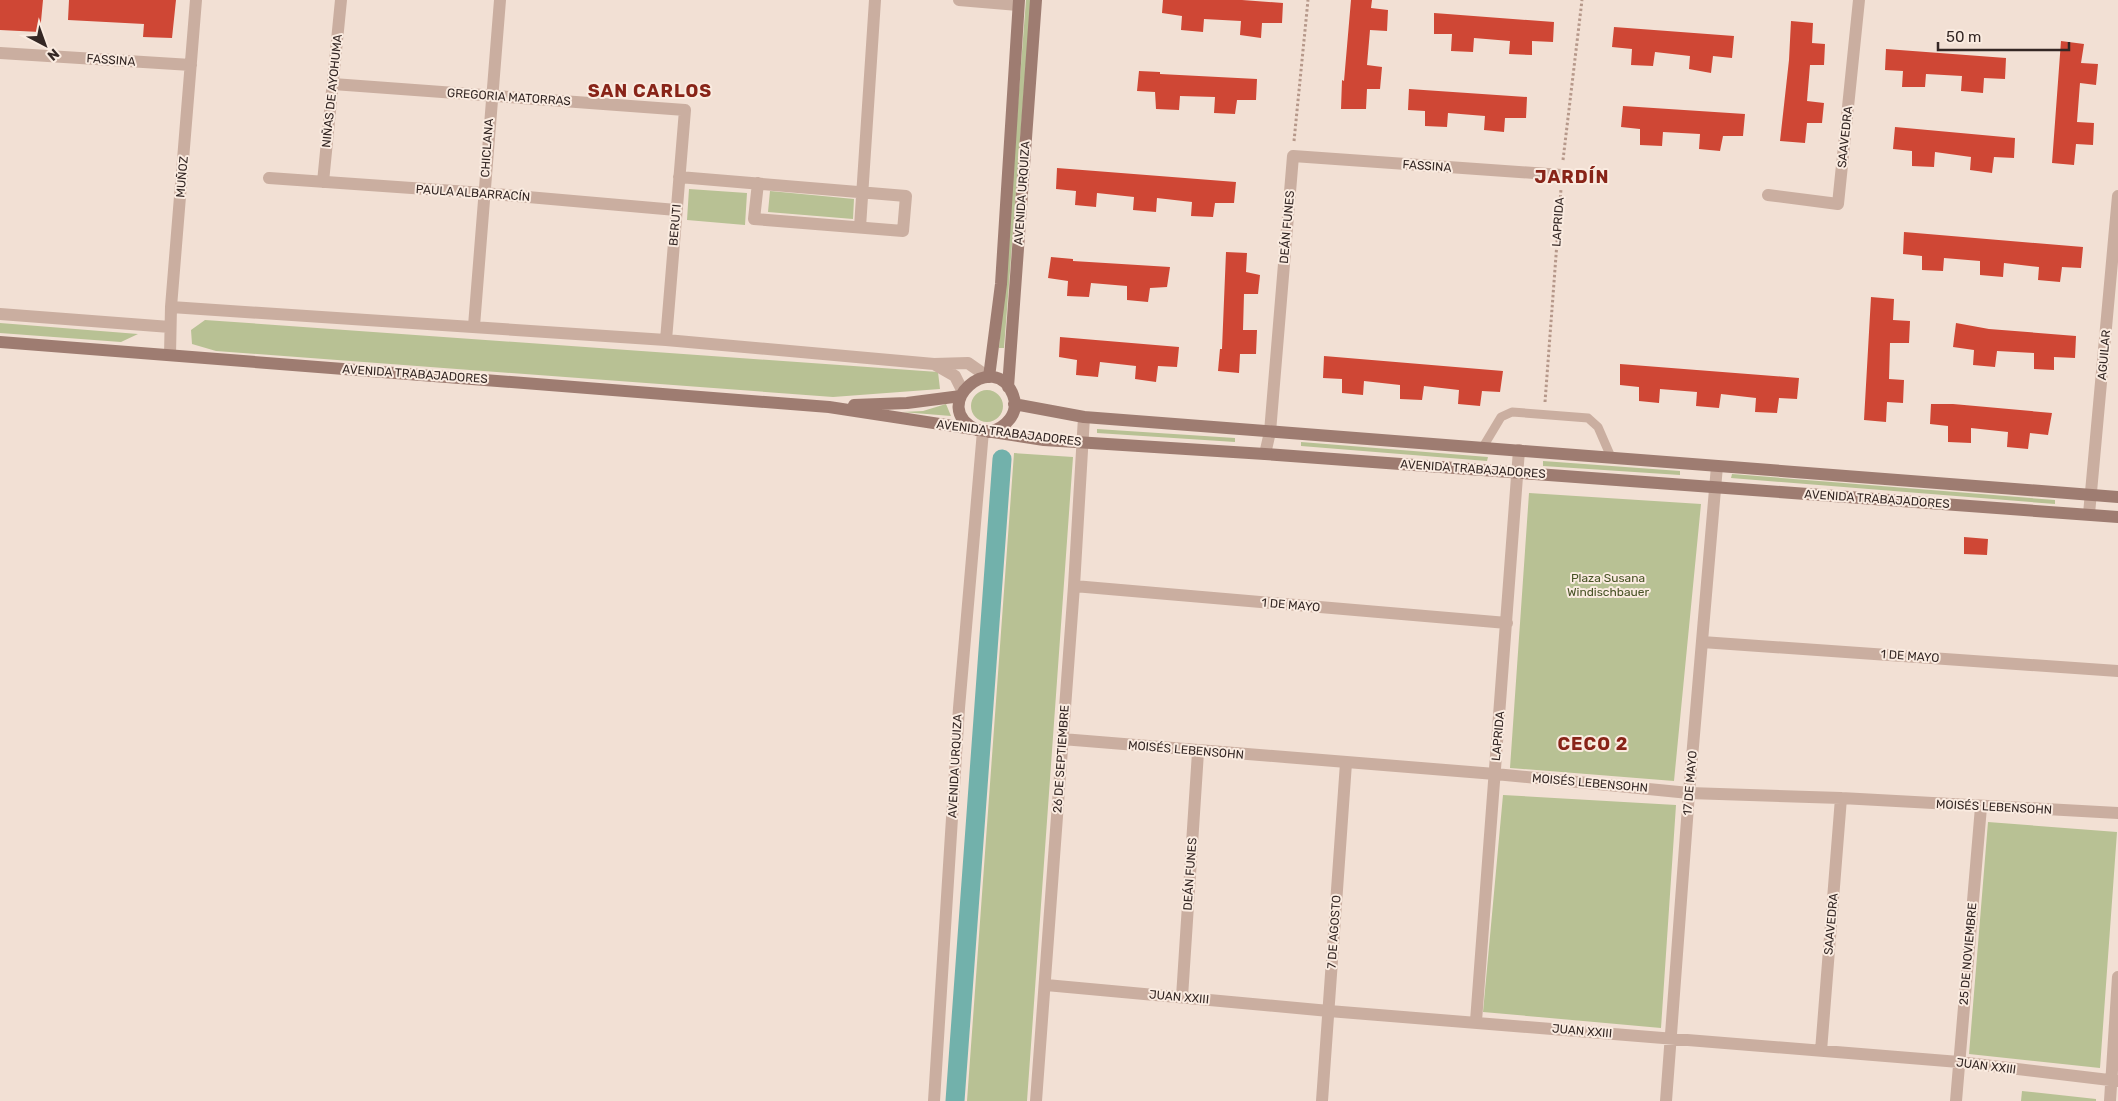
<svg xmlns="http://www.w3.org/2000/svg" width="2118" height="1101" viewBox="0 0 2118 1101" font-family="Rubik,sans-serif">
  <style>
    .green { fill: #b8c194 }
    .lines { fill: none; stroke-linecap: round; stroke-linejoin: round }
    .canal { stroke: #72b1ab; stroke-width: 19 }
    .building { fill: #cf4735 }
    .path { stroke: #b6988a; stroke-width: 3; stroke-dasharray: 2.5 2.5; stroke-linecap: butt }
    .service { stroke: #caaea0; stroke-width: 9 }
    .minor { stroke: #caaea0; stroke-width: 12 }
    .tertiary { stroke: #caaea0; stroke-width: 12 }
    .secondary { stroke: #9e7c71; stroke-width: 12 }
    .labels { text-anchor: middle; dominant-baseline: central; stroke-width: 4; stroke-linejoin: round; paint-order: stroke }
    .street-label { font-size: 12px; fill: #342724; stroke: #faebe0 }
    .park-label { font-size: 12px; fill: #485326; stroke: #faebe0 }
    .district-label { font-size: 18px; font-weight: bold; letter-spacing: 1px; fill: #882418; stroke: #faebe0 }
  </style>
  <rect width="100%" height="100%" fill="#f2e0d4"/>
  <path class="green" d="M1026 0H1031L1004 348H999Z
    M689 189 747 193 745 225 687 220Z
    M770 191 854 199 853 219 768 212Z
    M205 320 938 372 940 389 833 397 216 351 192 344 191 330Z
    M0 323 138 334 121 342 0 333Z
    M971 406a16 16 0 1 1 32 0a16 16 0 1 1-32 0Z
    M946 404 951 416 902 412 923 411Z
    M1097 429 1235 438V442L1097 433Z
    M1301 442 1488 457 1487 461 1301 446Z
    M1014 453 1073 457 1027 1101H967Z
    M1543 461 1680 471V475L1543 466Z
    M1732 474 2055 500V504L1731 478Z
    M1529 493 1701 504 1674 781 1510 768Z
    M1503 795 1676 805 1661 1028 1483 1012Z
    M1988 822 2117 832 2100 1068 1969 1054Z
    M2022 1091 2096 1099V1101H2021Z"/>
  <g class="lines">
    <path class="canal" d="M955 1101 1002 459"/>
  </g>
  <path class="building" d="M0 0H43L40 32 0 30Z
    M69 0H176L172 38 143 37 144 24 68 20Z
    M1163 0H1242L1283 3 1282 23H1262L1261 38 1240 35 1241 21 1204 19 1203 32 1181 30 1182 16 1162 13Z
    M1351 0H1372L1371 8 1388 10 1387 31 1370 30 1367 65 1382 67 1380 89H1367L1366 109H1341L1342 80 1344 81Z
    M1434 13 1554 22 1553 42 1532 41V55L1509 54 1510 41 1474 38 1473 52 1451 51 1452 34H1434Z
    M1791 21 1813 23 1812 43 1825 44 1824 65H1810L1807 101 1824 103 1822 123H1807L1805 143 1780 141 1789 60Z
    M1614 27 1734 36 1732 58 1713 56 1711 73 1689 69 1690 56 1655 52 1653 66 1631 65 1632 49 1612 47Z
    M2061 41 2084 44 2081 63 2098 64 2096 85 2080 83 2077 122 2094 123 2093 145 2076 144 2074 165 2052 163Z
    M1886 49 2006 58 2005 79 1984 78 1983 93 1961 91 1962 76 1926 74 1925 87H1902L1903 71 1885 70Z
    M1139 71 1160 72V74L1257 79 1256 100H1237L1235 114 1214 113 1215 97 1180 96 1179 110 1156 109 1155 92 1137 91Z
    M1409 89 1527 97 1526 118H1505L1504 132 1484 130 1485 116 1448 113 1447 127 1425 126V111L1408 110Z
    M1623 106 1745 114 1743 136H1723L1720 151 1699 149 1700 134 1663 132 1662 146 1640 145V129L1621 127Z
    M1895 127 2015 138 2014 158 1994 157 1992 173 1970 170 1971 157 1935 152 1934 167 1912 166V151L1893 149Z
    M1057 168 1236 182 1234 203H1215L1213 217 1191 216 1192 202 1157 198 1156 212 1133 210 1134 197 1097 193 1096 207 1075 205 1076 191 1056 189Z
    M1904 232 2083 247 2081 268 2062 267 2060 282 2038 280 2039 267 2004 263 2003 277 1980 275V261L1944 258 1943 271 1922 270V256L1903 254Z
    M1226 252 1247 253 1246 272 1260 275 1258 294H1244L1243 330H1257L1256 354H1240L1239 373 1218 371 1220 349H1222Z
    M1051 257 1073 259V261L1170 267 1167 287 1150 288 1148 302 1127 300V286L1091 283 1089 297 1067 296 1068 281 1048 278Z
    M1871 297 1894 299 1893 320 1910 321 1909 343H1890L1889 379 1904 380 1903 403 1887 402 1886 422 1864 420Z
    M1956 323 1989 329 2076 336 2075 358 2054 357V370L2034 369V353L1997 351 1995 367 1973 365 1974 350 1953 347Z
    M1060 337 1179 347 1177 367 1158 366 1156 382 1135 379 1136 366 1100 362 1098 377 1076 375 1077 360 1059 357Z
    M1324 356 1503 371 1500 392 1482 391 1480 406 1458 404 1459 390 1424 386 1422 400 1400 399V385L1364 381 1363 395 1342 393V379L1323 378Z
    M1620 364 1799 378 1797 399 1779 398 1777 413 1755 412 1756 398 1721 394 1719 408 1696 406 1697 392 1660 389 1659 403 1639 401V387L1620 385Z
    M1931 404H1953L2052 413 2048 435 2030 433 2028 449 2007 447 2008 432 1971 428V443L1948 442V426L1930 424Z
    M1964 537 1988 539 1987 555 1964 554Z"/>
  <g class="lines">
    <path class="path" d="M1294 141 1308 0
      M1563 160 1582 0
      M1545 402 1561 189"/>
    <path class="service" d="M1483 447 1501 417 1512 412 1588 418 1598 427 1611 457"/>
    <path class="minor" d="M959 0 1018 5
      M0 53 191 65
      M333 84 685 110 666 340
      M679 177 906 196 903 231 754 219 758 183
      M269 178 483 193 676 210
      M323 182 341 0
      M1768 195 1838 204 1859 0
      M860 227 875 0
      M171 307 666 340 934 364 968 363 988 377
      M0 314 170 327
      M474 326 500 0
      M170 355 171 307 196 0
      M934 364 955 376 963 392
      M1265 454 1270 432 1293 156 1562 175
      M2089 514 2118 196
      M1074 586 1507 623
      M1702 642 2118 671
      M1062 739 1495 774 1689 793 1841 798 2118 813
      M1046 985 1329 1011 1959 1062 2118 1081
      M1182 997 1198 752
      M1476 1021 1519 450
      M1821 1051 1841 798
      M1036 1101 1074 586 1084 417
      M1322 1101 1346 763
      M1666 1101 1689 793 1717 466
      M1956 1101 1981 807
      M2110 1101 2118 977"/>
    <path class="tertiary" d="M934 1101 959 708 983 431"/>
    <path class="secondary" d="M0 342 829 407 1044 440 1265 454 2118 517
      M989 377 1001 284 1019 0
      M1008 387 1036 0
      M1014 404 1084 417 2118 497
      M854 405 907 403 961 396
      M977 430C926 406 995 347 1013 395 1020 413 1006 428 989 432"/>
  </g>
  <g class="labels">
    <g class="street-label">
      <text transform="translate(111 60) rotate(4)">FASSINA</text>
      <text transform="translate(332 91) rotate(-84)">NIÑAS DE AYOHUMA</text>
      <text transform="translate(509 97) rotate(4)">GREGORIA MATORRAS</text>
      <text transform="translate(1845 137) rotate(-84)">SAAVEDRA</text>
      <text transform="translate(487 148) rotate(-86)">CHICLANA</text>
      <text transform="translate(1427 166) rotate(4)">FASSINA</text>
      <text transform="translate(182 177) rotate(-85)">MUÑOZ</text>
      <text transform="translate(473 193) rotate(4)">PAULA ALBARRACÍN</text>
      <text transform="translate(1022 193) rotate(-86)">AVENIDA URQUIZA</text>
      <text transform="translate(1558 222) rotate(-86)">LAPRIDA</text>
      <text transform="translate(675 225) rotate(-85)">BERUTI</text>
      <text transform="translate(1287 227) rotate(-85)">DEÁN FUNES</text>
      <text transform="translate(2104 355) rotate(-85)">AGUILAR</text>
      <text transform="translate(415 374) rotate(4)">AVENIDA TRABAJADORES</text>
      <text transform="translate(1009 433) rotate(7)">AVENIDA TRABAJADORES</text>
      <text transform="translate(1473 469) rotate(4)">AVENIDA TRABAJADORES</text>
      <text transform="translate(1877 499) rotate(4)">AVENIDA TRABAJADORES</text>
      <text transform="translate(1291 605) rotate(5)">1 DE MAYO</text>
      <text transform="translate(1910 656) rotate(4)">1 DE MAYO</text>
      <text transform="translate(1498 736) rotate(-85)">LAPRIDA</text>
      <text transform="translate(1186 750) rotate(5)">MOISÉS LEBENSOHN</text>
      <text transform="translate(1061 759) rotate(-86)">26 DE SEPTIEMBRE</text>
      <text transform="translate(955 766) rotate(-87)">AVENIDA URQUIZA</text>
      <text transform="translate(1590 783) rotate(5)">MOISÉS LEBENSOHN</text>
      <text transform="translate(1690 783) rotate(-85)">17 DE MAYO</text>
      <text transform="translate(1994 807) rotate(3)">MOISÉS LEBENSOHN</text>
      <text transform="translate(1190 874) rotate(-86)">DEÁN FUNES</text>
      <text transform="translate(1831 924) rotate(-85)">SAAVEDRA</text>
      <text transform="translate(1334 932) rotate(-86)">7 DE AGOSTO</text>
      <text transform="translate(1968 954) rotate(-85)">25 DE NOVIEMBRE</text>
      <text transform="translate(1179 997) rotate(5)">JUAN XXIII</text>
      <text transform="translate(1582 1031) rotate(5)">JUAN XXIII</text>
      <text transform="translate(1986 1066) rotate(7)">JUAN XXIII</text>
    </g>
    <g class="park-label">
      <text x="1608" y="578">Plaza Susana<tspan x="1608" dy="14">Windischbauer</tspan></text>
    </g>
    <g class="district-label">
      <text x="650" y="91">SAN CARLOS</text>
      <text x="1572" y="177">JARDÍN</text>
      <text x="1593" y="744">CECO 2</text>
    </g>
  </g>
  <g transform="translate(45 45) rotate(139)" stroke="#faebe0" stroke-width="4" paint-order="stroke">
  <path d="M0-4L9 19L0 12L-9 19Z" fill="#342724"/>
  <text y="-8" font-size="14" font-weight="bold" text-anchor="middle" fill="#342724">N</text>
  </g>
  <path d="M1938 42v8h131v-8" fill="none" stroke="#342724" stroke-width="2.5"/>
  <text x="1946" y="42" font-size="15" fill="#342724" stroke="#faebe0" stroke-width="4" paint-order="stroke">50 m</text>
</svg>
